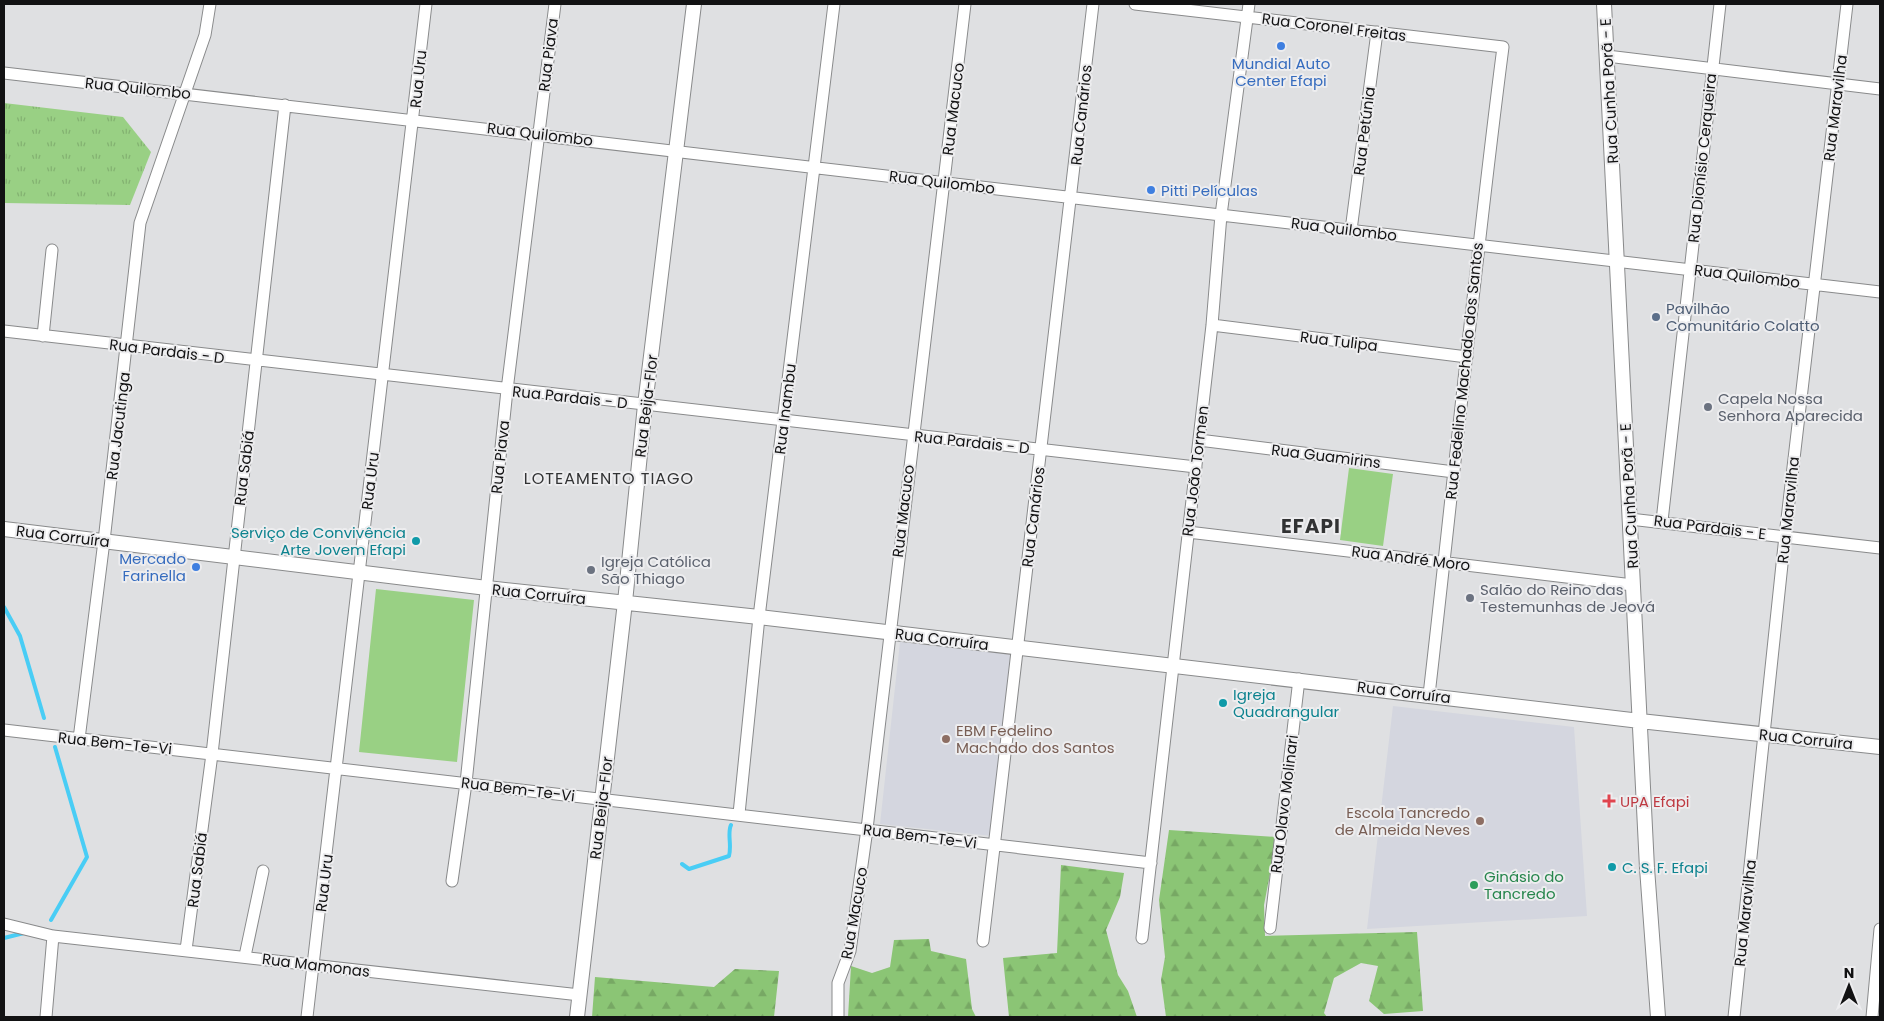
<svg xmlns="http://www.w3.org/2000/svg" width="1884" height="1021" viewBox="0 0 1884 1021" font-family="Poppins,sans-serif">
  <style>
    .built { fill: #d4d6df }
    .grass { fill: url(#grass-tufts) }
    .forest { fill: url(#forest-firs) }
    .garden { fill: #99d084 }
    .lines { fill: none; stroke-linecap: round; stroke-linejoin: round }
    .stream { stroke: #49cdf5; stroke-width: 4 }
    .minor-casing { stroke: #898a8b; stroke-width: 13 }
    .tertiary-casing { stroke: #898a8b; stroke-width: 16 }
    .minor { stroke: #fff; stroke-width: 11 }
    .tertiary { stroke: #fff; stroke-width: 14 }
    .shop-dot { fill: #3f7fe0; stroke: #ededef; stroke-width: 2 }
    .service-dot { fill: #5c6f8a; stroke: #ededef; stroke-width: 2 }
    .worship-dot { fill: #6b7280; stroke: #ededef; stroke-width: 2 }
    .culture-dot { fill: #0f9aa8; stroke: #ededef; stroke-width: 2 }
    .education-dot { fill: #8d6e63; stroke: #ededef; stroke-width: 2 }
    .health-dot { fill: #e0444e; stroke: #ededef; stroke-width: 2 }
    .leisure-dot { fill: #2e9e5b; stroke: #ededef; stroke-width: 2 }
    .labels { text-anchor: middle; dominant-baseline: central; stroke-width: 4; stroke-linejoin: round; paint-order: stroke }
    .street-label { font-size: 15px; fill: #121213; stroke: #ededef }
    .shop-label { font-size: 15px; fill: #366cbe; stroke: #ededef }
    .service-label { font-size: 15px; fill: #4e5e75; stroke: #ededef; text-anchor: start }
    .worship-label { font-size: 15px; fill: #5b616d; stroke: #ededef; text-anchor: start }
    .culture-label { font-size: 15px; fill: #0d838f; stroke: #ededef; text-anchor: start }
    .education-label { font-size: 15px; fill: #785e54; stroke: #ededef; text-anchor: start }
    .health-label { font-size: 15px; fill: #be3a42; stroke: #ededef; text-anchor: start }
    .leisure-label { font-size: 15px; fill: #27864d; stroke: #ededef; text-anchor: start }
    .neighbourhood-label { font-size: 16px; letter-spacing: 1px; fill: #323334; stroke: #ededef }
    .district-label { font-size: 20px; font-weight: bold; letter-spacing: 1px; fill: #323334; stroke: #ededef }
  </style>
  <defs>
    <pattern id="grass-tufts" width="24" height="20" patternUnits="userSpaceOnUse" patternTransform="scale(1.25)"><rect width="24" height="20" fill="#99d084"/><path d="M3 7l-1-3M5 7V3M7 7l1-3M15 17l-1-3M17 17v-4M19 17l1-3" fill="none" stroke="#83b271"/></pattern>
    <pattern id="forest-firs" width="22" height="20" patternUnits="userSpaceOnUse" patternTransform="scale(1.25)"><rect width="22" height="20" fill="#8bc575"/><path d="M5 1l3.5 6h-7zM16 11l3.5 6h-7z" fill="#77a864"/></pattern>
  </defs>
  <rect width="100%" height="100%" fill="#dfe0e2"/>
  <path class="built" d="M900 642 1013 655 992 836 880 824Z
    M1393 706 1574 727 1587 916 1367 929Z"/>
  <path class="grass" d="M4 103 123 117 151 152 130 205 4 203Z"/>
  <path class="forest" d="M1169 830 1277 837 1264 905 1265 936 1417 932 1423 1011 1384 1014 1369 1001 1378 966 1361 963 1334 978 1324 1013 1327 1017H1166L1161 980 1165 957 1159 900Z
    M1061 865 1124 873 1120 897 1106 930 1118 975 1128 991 1137 1017H1009L1003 958 1057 953Z
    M929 939 931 951 966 959 972 1009 976 1017H848L851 966 872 973 890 967 894 940Z
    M735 969 779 971 774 1017H592L595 977 714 987Z"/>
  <path class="garden" d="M1349 468 1393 474 1383 546 1340 540Z
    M376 589 474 600 457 762 359 752Z"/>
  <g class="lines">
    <path class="stream" d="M4 607 20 636 44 718
      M682 864 689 869 729 856C732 845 727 833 731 825
      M51 920 87 857 55 747
      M4 938 24 933"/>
    <g class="minor-casing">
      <path id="minor" d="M1135 4 1503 47C1475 263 1454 479 1429 695
        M1607 56 1880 89
        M4 73 1880 292
        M1351 230 1377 32
        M1212 325 1467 357
        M4 331 1196 467
        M43 336 52 250
        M1199 440 1454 472
        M1630 519 1880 548
        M1662 521 1720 4
        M1188 532 1633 585
        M4 730 1151 863
        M79 739 104 541 140 223 205 35 210 4
        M739 814 759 617 834 4
        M452 881 466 783 507 390 555 4
        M4 924 53 936 580 995
        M1270 928 1299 679
        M1142 938 1212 325 1221 215 1249 4
        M983 941 1093 4
        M186 950 212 754 285 105
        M245 956 263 871
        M46 1017 53 936
        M307 1017C346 679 386 341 426 4
        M838 1017V983L850 951 867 829 965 4
        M1734 1017 1785 536 1847 4
        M1872 1017 1880 929"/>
    </g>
    <g class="tertiary-casing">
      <path id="tertiary" d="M1604 4 1647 868 1658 1017
        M4 529 487 588 759 617 1640 721 1880 747
        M577 1017 625 602 645 405 694 4"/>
    </g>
    <use href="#minor" class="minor"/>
    <use href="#tertiary" class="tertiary"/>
  </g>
  <g class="shop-dot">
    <circle cx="1281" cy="46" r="5"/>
    <circle cx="1151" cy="190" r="5"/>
    <circle cx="196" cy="567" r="5"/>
  </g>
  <circle class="service-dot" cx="1656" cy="317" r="5"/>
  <g class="worship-dot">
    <circle cx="1708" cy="407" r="5"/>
    <circle cx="591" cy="570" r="5"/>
    <circle cx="1470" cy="598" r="5"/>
  </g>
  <g class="culture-dot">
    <circle cx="416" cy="541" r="5"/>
    <circle cx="1223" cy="703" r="5"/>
    <circle cx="1612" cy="867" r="5"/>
  </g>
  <g class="education-dot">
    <circle cx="946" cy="739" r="5"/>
    <circle cx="1480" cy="821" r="5"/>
  </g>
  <path class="health-dot" d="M1606.5 793.5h5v5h5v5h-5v5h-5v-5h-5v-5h5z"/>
  <circle class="leisure-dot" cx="1474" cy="885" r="5"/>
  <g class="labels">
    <g class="street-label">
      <text transform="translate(1334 27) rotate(7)">Rua Coronel Freitas</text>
      <text transform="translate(548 55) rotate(-83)">Rua Piava</text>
      <text transform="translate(418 79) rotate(-84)">Rua Uru</text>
      <text transform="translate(138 88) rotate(6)">Rua Quilombo</text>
      <text transform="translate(1609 91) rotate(-93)">Rua Cunha Porã - E</text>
      <text transform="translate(1835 108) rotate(-83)">Rua Maravilha</text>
      <text transform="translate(953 109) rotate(-83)">Rua Macuco</text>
      <text transform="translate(1081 115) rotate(-84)">Rua Canários</text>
      <text transform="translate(1364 131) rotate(-83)">Rua Petúnia</text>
      <text transform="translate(540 134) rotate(7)">Rua Quilombo</text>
      <text transform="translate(1702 158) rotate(-84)">Rua Dionísio Cerqueira</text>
      <text transform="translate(942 182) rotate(7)">Rua Quilombo</text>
      <text transform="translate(1344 229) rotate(7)">Rua Quilombo</text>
      <text transform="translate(1747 276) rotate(7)">Rua Quilombo</text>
      <text transform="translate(1339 341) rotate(7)">Rua Tulipa</text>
      <text transform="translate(167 351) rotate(7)">Rua Pardais - D</text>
      <text transform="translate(1464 371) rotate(-84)">Rua Fedelino Machado dos Santos</text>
      <text transform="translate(570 397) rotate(6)">Rua Pardais - D</text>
      <text transform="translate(646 406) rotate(-83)">Rua Beija-Flor</text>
      <text transform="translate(785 409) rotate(-83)">Rua Inambu</text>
      <text transform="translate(118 426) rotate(-83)">Rua Jacutinga</text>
      <text transform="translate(972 442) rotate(6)">Rua Pardais - D</text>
      <text transform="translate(1326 456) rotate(7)">Rua Guamirins</text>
      <text transform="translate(500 457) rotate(-84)">Rua Piava</text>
      <text transform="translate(244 468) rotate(-83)">Rua Sabiá</text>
      <text transform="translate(1195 471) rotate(-83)">Rua João Tormen</text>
      <text transform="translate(370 481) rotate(-83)">Rua Uru</text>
      <text transform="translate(1629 496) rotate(-93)">Rua Cunha Porã - E</text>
      <text transform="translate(1788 510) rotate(-84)">Rua Maravilha</text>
      <text transform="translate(903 511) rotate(-83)">Rua Macuco</text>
      <text transform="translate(1033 517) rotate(-83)">Rua Canários</text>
      <text transform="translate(1710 527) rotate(7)">Rua Pardais - E</text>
      <text transform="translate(63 536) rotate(7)">Rua Corruíra</text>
      <text transform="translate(1411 558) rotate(7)">Rua André Moro</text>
      <text transform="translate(539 594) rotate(6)">Rua Corruíra</text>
      <text transform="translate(942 639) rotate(7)">Rua Corruíra</text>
      <text transform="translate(1404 692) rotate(7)">Rua Corruíra</text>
      <text transform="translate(1806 739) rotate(6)">Rua Corruíra</text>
      <text transform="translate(115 743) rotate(6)">Rua Bem-Te-Vi</text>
      <text transform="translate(518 789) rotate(7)">Rua Bem-Te-Vi</text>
      <text transform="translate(1284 804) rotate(-83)">Rua Olavo Molinari</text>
      <text transform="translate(601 808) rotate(-83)">Rua Beija-Flor</text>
      <text transform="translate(920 836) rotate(7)">Rua Bem-Te-Vi</text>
      <text transform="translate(197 870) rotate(-83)">Rua Sabiá</text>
      <text transform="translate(324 883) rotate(-83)">Rua Uru</text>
      <text transform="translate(854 913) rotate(-80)">Rua Macuco</text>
      <text transform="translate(1745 913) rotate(-84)">Rua Maravilha</text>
      <text transform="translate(316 965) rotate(7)">Rua Mamonas</text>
    </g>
    <g class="shop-label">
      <text x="1281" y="63">Mundial Auto<tspan x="1281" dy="17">Center Efapi</tspan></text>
      <text x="1161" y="190" text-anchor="start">Pitti Películas</text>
      <text x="186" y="558" text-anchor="end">Mercado<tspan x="186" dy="17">Farinella</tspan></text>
    </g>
    <g class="service-label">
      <text x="1666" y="308">Pavilhão<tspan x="1666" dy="17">Comunitário Colatto</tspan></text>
    </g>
    <g class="worship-label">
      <text x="1718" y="398">Capela Nossa<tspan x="1718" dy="17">Senhora Aparecida</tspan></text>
      <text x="601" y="561">Igreja Católica<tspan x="601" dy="17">São Thiago</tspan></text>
      <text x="1480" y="589">Salão do Reino das<tspan x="1480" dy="17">Testemunhas de Jeová</tspan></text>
    </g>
    <g class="culture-label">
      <text x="406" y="532" text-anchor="end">Serviço de Convivência<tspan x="406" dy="17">Arte Jovem Efapi</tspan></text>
      <text x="1233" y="694">Igreja<tspan x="1233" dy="17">Quadrangular</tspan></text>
      <text x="1622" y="867">C. S. F. Efapi</text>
    </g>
    <g class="education-label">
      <text x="956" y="730">EBM Fedelino<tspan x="956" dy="17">Machado dos Santos</tspan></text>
      <text x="1470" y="812" text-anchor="end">Escola Tancredo<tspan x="1470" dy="17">de Almeida Neves</tspan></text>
    </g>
    <g class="health-label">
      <text x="1620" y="801">UPA Efapi</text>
    </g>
    <g class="leisure-label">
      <text x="1484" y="876">Ginásio do<tspan x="1484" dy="17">Tancredo</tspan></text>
    </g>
    <g class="neighbourhood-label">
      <text x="609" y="478">LOTEAMENTO TIAGO</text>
    </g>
    <g class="district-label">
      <text x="1311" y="526">EFAPI</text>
    </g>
  </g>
  <rect width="1884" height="1021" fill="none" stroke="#121213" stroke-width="10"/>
  <g transform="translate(1849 986)" stroke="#ededef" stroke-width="4" paint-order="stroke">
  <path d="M0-4L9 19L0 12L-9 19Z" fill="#121213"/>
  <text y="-8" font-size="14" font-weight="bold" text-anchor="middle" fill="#121213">N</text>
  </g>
</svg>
